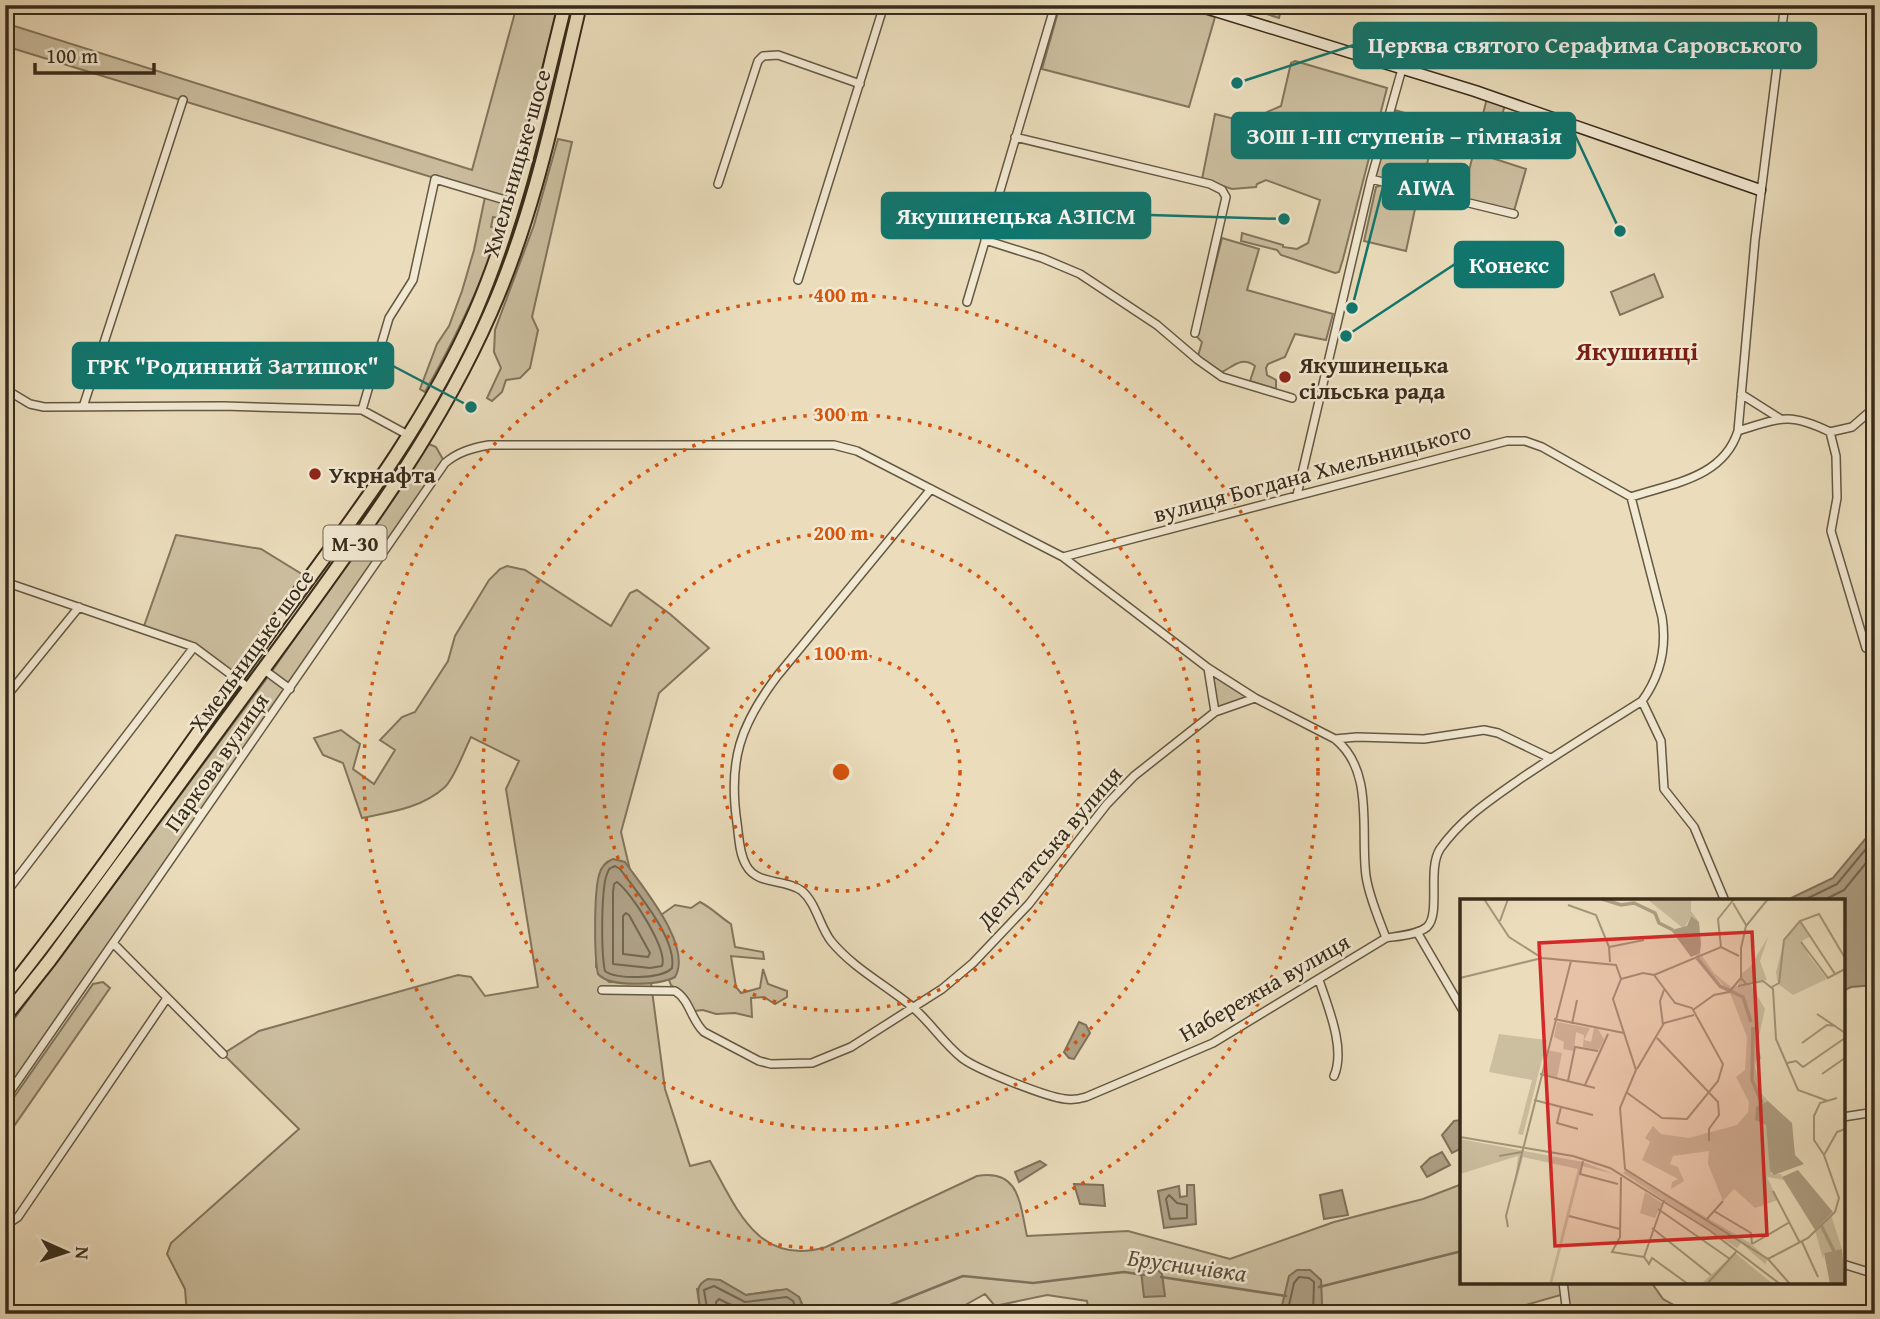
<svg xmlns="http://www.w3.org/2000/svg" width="1880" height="1319" viewBox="0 0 1880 1319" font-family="'Gentium Book Plus',serif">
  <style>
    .green { fill: #ccbfa0; stroke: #82755d; stroke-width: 2 }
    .water { fill: #aea085; stroke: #7e715a; stroke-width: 2 }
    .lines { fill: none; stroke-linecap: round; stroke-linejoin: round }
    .shore { stroke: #726650; stroke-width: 2 }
    .stream { stroke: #7e715a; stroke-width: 2.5 }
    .street-casing { stroke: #645842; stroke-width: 10 }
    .secondary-casing { stroke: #372b1a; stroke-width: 13 }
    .highway-casing { stroke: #372b1a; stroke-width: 16 }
    .street { stroke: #f2e9d3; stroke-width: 7 }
    .secondary { stroke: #f2e9d3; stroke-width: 10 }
    .highway { stroke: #ebddbc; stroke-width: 12 }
    .ring { fill: none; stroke: #d6540d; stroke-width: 3.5; stroke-dasharray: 3.5 7 }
    .poi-dot { fill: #8f2418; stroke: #f2e9d3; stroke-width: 2.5 }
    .labels { text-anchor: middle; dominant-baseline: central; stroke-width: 5; stroke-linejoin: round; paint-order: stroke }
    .shield { fill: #f2e9d3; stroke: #6f6452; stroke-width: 2 }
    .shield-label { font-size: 21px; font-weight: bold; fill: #372b1a }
    .street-label { font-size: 23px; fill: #372b1a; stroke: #f2e9d3 }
    .poi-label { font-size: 23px; font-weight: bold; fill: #372b1a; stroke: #f2e9d3; text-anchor: start }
    .water-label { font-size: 24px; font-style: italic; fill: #5b4e3a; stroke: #f2e9d3 }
    .quarter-label { font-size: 26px; font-weight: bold; fill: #7a1f14; stroke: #f2e9d3 }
    .inset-river { fill: none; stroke: #aea085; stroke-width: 3.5 }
    .inset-road { fill: none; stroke: #a3967b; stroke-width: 2 }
    .view { fill: #d62828; fill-opacity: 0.15; stroke: #d62828; stroke-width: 3.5 }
    .inset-edge { fill: none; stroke: #372b1a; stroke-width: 3.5 }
    .centre { fill: #d6540d; stroke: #f2e9d3; stroke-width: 3.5 }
    .ring-label { font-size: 21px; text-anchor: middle; font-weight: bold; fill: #d6540d; stroke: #f2e9d3; stroke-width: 5; stroke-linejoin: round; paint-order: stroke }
    .leader { fill: none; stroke: #0f766e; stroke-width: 2.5 }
    .callout-dot { fill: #0f766e; stroke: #f2e9d3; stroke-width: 2.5 }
    .callout { fill: #0f766e; stroke: #0f766e; stroke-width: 2.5 }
    .callout-label { font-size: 24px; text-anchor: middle; font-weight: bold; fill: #fff }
  </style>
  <rect width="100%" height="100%" fill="#ebddbc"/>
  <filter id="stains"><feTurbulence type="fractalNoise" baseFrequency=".00286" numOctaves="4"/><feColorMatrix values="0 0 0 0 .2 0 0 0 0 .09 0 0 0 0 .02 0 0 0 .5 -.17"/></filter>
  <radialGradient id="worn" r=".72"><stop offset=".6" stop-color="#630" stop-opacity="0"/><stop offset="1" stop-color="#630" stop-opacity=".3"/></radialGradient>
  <path class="green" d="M517 5H558L509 201 5 46V23L472 170Z
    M1060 5H1176L1215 17 1189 107 1042 69Z
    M1239 5H1282L1279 18Z
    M1295 61 1387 88 1343 259 1339 272 1335 273 1281 255 1277 250 1241 241 1242 233 1283 245V247L1297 249 1308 243 1320 200 1266 180 1257 184 1256 187 1232 189 1202 179 1215 114 1262 126 1267 112 1281 106 1291 63Z
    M1487 98 1505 105 1489 157 1526 169 1514 211 1377 179 1376 174 1395 110 1435 122 1434 135 1422 185 1463 195Z
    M558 139 572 142 532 317 538 330 530 368 520 378 506 380 502 392 492 401 487 398 501 368 494 352 495 330 534 225Z
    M1381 185 1418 195 1406 251 1364 241 1376 187Z
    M485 197 508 204 503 219 493 217 491 227 500 229C481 287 455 339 425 392L420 389 437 344 449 326 462 291 474 250Z
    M1222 238 1259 249 1247 290 1333 314 1326 340 1295 334 1285 357 1268 364 1266 368 1267 375 1276 380V389L1250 381 1255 366C1242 356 1234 366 1222 372L1198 356 1202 342 1197 337Z
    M1654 274 1663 297 1620 315 1611 292Z
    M429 444 436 447 445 463 5 1099V1031L270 674Z
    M176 535 261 549 305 576 234 676 194 647 143 629Z
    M507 566 525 570 611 626 630 593 637 590 670 614 709 648 659 693 621 832 630 870 624 865 599 875 596 967 609 982 651 983 665 1089 690 1166 710 1161C737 1209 758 1267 826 1247L977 1176C1020 1168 1020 1205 1027 1236L1128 1231 1230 1259 1334 1222 1423 1199 1462 1184V1282H1651L1663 1299 1690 1314H1567L1564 1294 1494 1314H1089L1087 1301 1047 1295 995 1306 985 1294 949 1314H806L799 1297 778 1290 746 1295 720 1280 697 1289 701 1314H187L185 1289 167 1254 171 1243 299 1129 223 1054 259 1031 458 975 471 977 485 996 538 987 506 789 519 761 471 737C464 751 455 777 445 787 422 808 391 812 362 818L343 763 323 755 314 738 341 730 360 744 353 769 374 784 395 750 380 740 402 717 415 712 448 661 455 636 489 580 500 569Z
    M1208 668 1255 698 1215 712Z
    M700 902C712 908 720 917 731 924L735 947 763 952 764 959 731 956 736 987 741 993 760 988 763 969 768 984 787 991V997L775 1004 764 997 751 998 752 1017 735 1013 716 1014 703 1010 694 1011 685 995 671 985 669 980 675 977 668 927 661 915 675 905 691 908Z
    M103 982 110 988 5 1139V1110L93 984Z"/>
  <path class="water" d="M1875 835V985L1851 987 1843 991V901H1785L1833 878 1866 838Z
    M613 859 625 862C643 888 693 946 675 977 659 985 610 988 598 974 594 956 594 893 599 875 601 867 605 862 613 859Z
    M1079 1022 1086 1025 1090 1033 1074 1059 1069 1058 1064 1052Z
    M1462 1120V1148L1452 1153 1442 1135 1454 1121Z
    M1442 1152 1450 1165 1427 1177 1421 1167 1430 1158Z
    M1040 1161 1046 1165 1019 1182 1015 1172Z
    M1074 1184 1103 1185 1105 1206 1080 1204Z
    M1187 1185H1194L1196 1224 1164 1228 1158 1191 1179 1186 1180 1197 1187 1196Z
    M1342 1190 1348 1215 1324 1219 1320 1195Z
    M1154 1267 1162 1274 1165 1296 1144 1297 1141 1271Z
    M1297 1270H1310L1321 1280 1322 1303 1319 1314H1280L1289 1276Z
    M708 1279 720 1280 746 1295 787 1289 799 1297 806 1314H701C700 1299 692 1286 708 1279Z"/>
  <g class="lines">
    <path class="shore" d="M615 866 620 869C637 892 677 939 672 968 663 979 615 980 605 971 601 953 601 889 607 874 610 867 609 869 615 866Z
      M617 882C631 892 668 949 662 966L650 968 613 964V892L614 884Z
      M1802 901 1837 884 1870 844 1875 842
      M1822 901 1844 890 1875 852
      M626 913 629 915 650 953 648 957 623 954V916Z
      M1169 1195 1177 1203 1187 1205V1218L1170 1219 1166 1199Z
      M708 1314 704 1290 714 1286 745 1302 787 1297 793 1301 798 1314
      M717 1314 716 1302 719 1299C749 1315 753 1310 784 1306L789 1314
      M1287 1314 1294 1283 1299 1277 1309 1278 1314 1282 1313 1314"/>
    <path class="stream" d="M1161 1277 1286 1296
      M1319 1287 1462 1251
      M868 1314 963 1276 1033 1283 1124 1272 1144 1275"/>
    <g class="street-casing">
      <path id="street" d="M1015 137 1210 184 1222 190 1226 197 1195 333
        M1371 179 1514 214
        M718 184 758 61 763 56 778 55 860 84
        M985 240 1042 258 1080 274 1157 325 1198 360 1222 377 1292 398
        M798 280 884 5
        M967 302 1055 5
        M5 389 30 404 44 407 223 406 362 410 408 435
        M1741 394 1779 418
        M83 407 183 100
        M362 410 389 318 413 280 435 179 515 203
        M1738 431C1780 418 1789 412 1830 432L1836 456 1837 498 1831 531 1866 648
        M1830 432 1852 427 1875 407
        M931 489 778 675C740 725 728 761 737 823 739 837 739 853 746 865 757 886 785 878 802 891 816 903 820 927 831 941 852 967 884 984 910 1005 929 1020 942 1042 962 1058 976 1069 1046 1097 1065 1099 1072 1100 1079 1099 1086 1097L1213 1043 1386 938C1398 936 1417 935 1427 927 1441 914 1427 869 1440 849 1461 819 1490 800 1520 779 1560 752 1601 727 1642 701 1660 676 1667 648 1662 617L1631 497
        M1297 495 1371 179 1402 69
        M1063 557 1208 668 1255 698 1335 739C1375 771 1360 832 1366 876 1369 897 1379 919 1386 938
        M5 582 194 647 249 688
        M1208 668 1215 712
        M263 669 290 689
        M5 698 79 607
        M1642 701 1661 741 1664 789 1694 827 1725 901
        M1335 739 1357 737 1424 739 1484 730 1498 733 1550 758
        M5 894 194 647
        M1417 932 1462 1009
        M114 944 223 1054
        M1319 980C1328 1007 1346 1049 1334 1076
        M602 990 675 991C690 1000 691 1020 704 1032L759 1061 771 1064 812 1063 851 1047 942 989 973 963 1029 904 1107 804 1134 776 1215 712 1255 698
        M5 1099 445 463C458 452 472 448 489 445H834L857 451 1063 557 1507 441H1525L1542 447 1631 497C1673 483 1723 478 1738 431L1755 240 1784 11 1788 5
        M1843 1117 1875 1112
        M5 1223H9L18 1217 167 998
        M1843 1264 1875 1274
        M1563 1282 1567 1314"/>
    </g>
    <g class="secondary-casing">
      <path id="secondary" d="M1196 5 1475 91 1760 190"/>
    </g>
    <g class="highway-casing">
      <path id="highway" d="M5 995C96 880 179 759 264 640 340 535 424 430 476 310 518 212 539 108 565 5
        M5 1017 50 960C130 851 210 742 290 633 364 531 439 430 490 314 534 215 555 110 580 5"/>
    </g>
    <use href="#street" class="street"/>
    <use href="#secondary" class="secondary"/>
    <use href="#highway" class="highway"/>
  </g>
  <g class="ring">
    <circle cx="841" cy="772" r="119"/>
    <circle cx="841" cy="772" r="239"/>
    <circle cx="841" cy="772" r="358"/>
    <circle cx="841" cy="772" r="477"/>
  </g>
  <g class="poi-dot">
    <circle cx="1285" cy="377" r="7"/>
    <circle cx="315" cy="474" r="7"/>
  </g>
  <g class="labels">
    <rect class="shield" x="323.5" y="525.5" width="63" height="35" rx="5"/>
    <g class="shield-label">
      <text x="355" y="543">М-30</text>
    </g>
    <g class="street-label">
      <text transform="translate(516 163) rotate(-74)">Хмельницьке шосе</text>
      <text transform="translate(1312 472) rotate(-15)">вулиця Богдана Хмельницького</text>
      <text transform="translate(251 650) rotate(-54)">Хмельницьке шосе</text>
      <text transform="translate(216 762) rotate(-55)">Паркова вулиця</text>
      <text transform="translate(1049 847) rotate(-49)">Депутатська вулиця</text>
      <text transform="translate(1264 987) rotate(-30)">Набережна вулиця</text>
    </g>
    <g class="poi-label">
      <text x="1299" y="364">Якушинецька<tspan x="1299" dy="26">сільська рада</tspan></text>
      <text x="329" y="474">Укрнафта</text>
    </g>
    <g class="water-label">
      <text transform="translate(1187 1265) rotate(8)">Брусничівка</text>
    </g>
    <g class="quarter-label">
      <text x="1637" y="350">Якушинці</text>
    </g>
  </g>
  <g transform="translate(1460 899)">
    <rect width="385" height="385" fill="#ebddbc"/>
    <path d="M187 0H231V12L239 23 231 17 224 30ZM340 22 351 37 342 42 349 57 367 80 333 96 318 85 316 73 325 38ZM308 38 300 62 307 81 290 84 305 110 297 147 302 160 296 161 295 167 300 193 308 202 296 209 295 221 306 226 311 275H321L324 281 307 278 318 301 295 309 274 290 263 302 248 265 249 252 213 257 210 265 218 268 224 282 211 290 212 283 218 280 182 261 190 243 185 239 193 227 201 235 229 239 277 226 288 213 289 203 276 178 285 171 287 138 270 94 235 56 240 54 254 74 271 88 278 87 282 74 290 68ZM97 123 130 129 124 141 131 143 134 129 138 130 144 140 139 151 123 148 124 136 116 133 114 152 103 150 104 143 94 138ZM39 135 87 141 63 236 58 235 72 181 29 173ZM87 151 102 154 97 178 82 175ZM0 240 123 263 154 275 122 267 92 385H89L118 270 63 258 54 291 58 257 0 275ZM166 271 290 344 308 360 305 365 281 344 277 349 163 274ZM185 293 202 304 195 319 180 314ZM371 316 382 350 364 354 363 360 355 331ZM275 354 313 385H241Z" fill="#ccbfa0"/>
    <path d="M231 17 239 23 241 45 240 54 231 58 211 31 227 27ZM308 202 332 224 335 256 344 265 314 276 310 272 306 226 295 221 296 208ZM338 271 373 313 355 331 322 278ZM382 350 385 385H370L364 354Z" fill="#aea085"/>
    <path class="inset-river" d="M142 0 161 6 174 4 195 14 199 24 213 31M237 59 260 87 283 98 291 123M293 128 292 181 302 204M361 326 374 352"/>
    <path class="inset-road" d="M24 0 49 38 82 59 156 66 161 80 153 100 176 171 160 209 165 270 308 360 330 385M273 4 286 26M108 6 136 16 149 48M40 22 48 0M341 43 368 79 385 70M261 48 258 20 274 0M150 63 149 48 184 41M375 75 340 22 359 15 385 59M194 76 261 48 279 57M0 79 82 59M161 80 183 74 194 76 215 104 232 109 263 165 258 182 227 220 202 219 166 193M286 85 281 79V49L286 27 308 0M278 87 303 82 313 90 316 140 338 191 368 202M312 88 319 84 324 41 340 22M233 111 254 96 269 93 281 79M357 115 385 134M94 120 164 134M112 125 117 101M203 126 200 102 204 91M197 139 258 203 259 216 249 230V242M342 144 367 126 376 127M327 164 336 162 343 168 385 139M177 170 204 124 234 116M80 175 135 189M362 175 385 159M108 182 115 148 138 152M125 186 148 135M74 201 133 216M101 208 97 224 118 230M0 238 113 257 150 269 249 331 320 385M364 256 354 241V217L360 204 377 199M39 257 62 253M123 262 120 275 158 285M161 278 160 338 152 353 184 358M313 292 340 344M198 310 270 360M254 312 291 334 292 345M109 317 160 330M246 321 263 302M48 328 46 317 111 62M192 329 251 376M342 343 358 378M292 345 330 323M184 358 204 301M184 358 189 365 192 359 228 385M308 360 348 339 375 313 379 299 364 256 377 233 385 230M247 385 276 353"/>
    <path class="view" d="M292 33 307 336 95 347 79 44Z"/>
    <rect width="385" height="385" class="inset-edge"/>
  </g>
  <circle cx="841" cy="772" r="10" class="centre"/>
  <g class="ring-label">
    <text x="841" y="302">400 m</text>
    <text x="841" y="421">300 m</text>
    <text x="841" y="540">200 m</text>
    <text x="841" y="660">100 m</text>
  </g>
  <path class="leader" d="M1237 83L1354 45M1620 231L1575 135M1352 308L1383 187M1284 219L1150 215M1346 336L1455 264M471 407L393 366"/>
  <g class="callout-dot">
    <circle cx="1237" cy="83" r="7"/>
    <circle cx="1620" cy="231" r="7"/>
    <circle cx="1352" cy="308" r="7"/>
    <circle cx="1284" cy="219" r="7"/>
    <circle cx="1346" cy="336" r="7"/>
    <circle cx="471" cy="407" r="7"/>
  </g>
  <g class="callout">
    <rect x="1354" y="23" width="462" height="45" rx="7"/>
    <rect x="1232" y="113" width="343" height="45" rx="7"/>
    <rect x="1383" y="164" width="86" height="45" rx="7"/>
    <rect x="882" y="193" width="268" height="45" rx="7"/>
    <rect x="1455" y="242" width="108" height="45" rx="7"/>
    <rect x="73" y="343" width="320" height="45" rx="7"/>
  </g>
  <g class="callout-label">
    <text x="1585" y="53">Церква святого Серафима Саровського</text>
    <text x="1404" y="144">ЗОШ І-ІІІ ступенів – гімназія</text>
    <text x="1426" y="195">AIWA</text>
    <text x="1016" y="224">Якушинецька АЗПСМ</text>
    <text x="1509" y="273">Конекс</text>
    <text x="233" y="374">ГРК "Родинний Затишок"</text>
  </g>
  <rect width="1880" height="1319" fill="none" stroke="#ebddbc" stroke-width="28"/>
  <rect x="7" y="7" width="1866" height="1305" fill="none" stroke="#372b1a" stroke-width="3.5"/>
  <rect x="14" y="14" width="1852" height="1291" fill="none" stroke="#372b1a" stroke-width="2"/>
  <g transform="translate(66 1252) rotate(93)" stroke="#f2e9d3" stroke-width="5" paint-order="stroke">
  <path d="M0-5L12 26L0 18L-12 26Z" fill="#372b1a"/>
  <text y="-10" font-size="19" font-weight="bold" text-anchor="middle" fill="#372b1a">N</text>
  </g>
  <path d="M35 63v10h119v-10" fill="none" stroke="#372b1a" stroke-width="3.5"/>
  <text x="46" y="63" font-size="21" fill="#372b1a" stroke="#f2e9d3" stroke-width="5" paint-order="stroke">100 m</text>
  <rect width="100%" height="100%" filter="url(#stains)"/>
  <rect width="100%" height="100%" fill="url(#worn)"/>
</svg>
